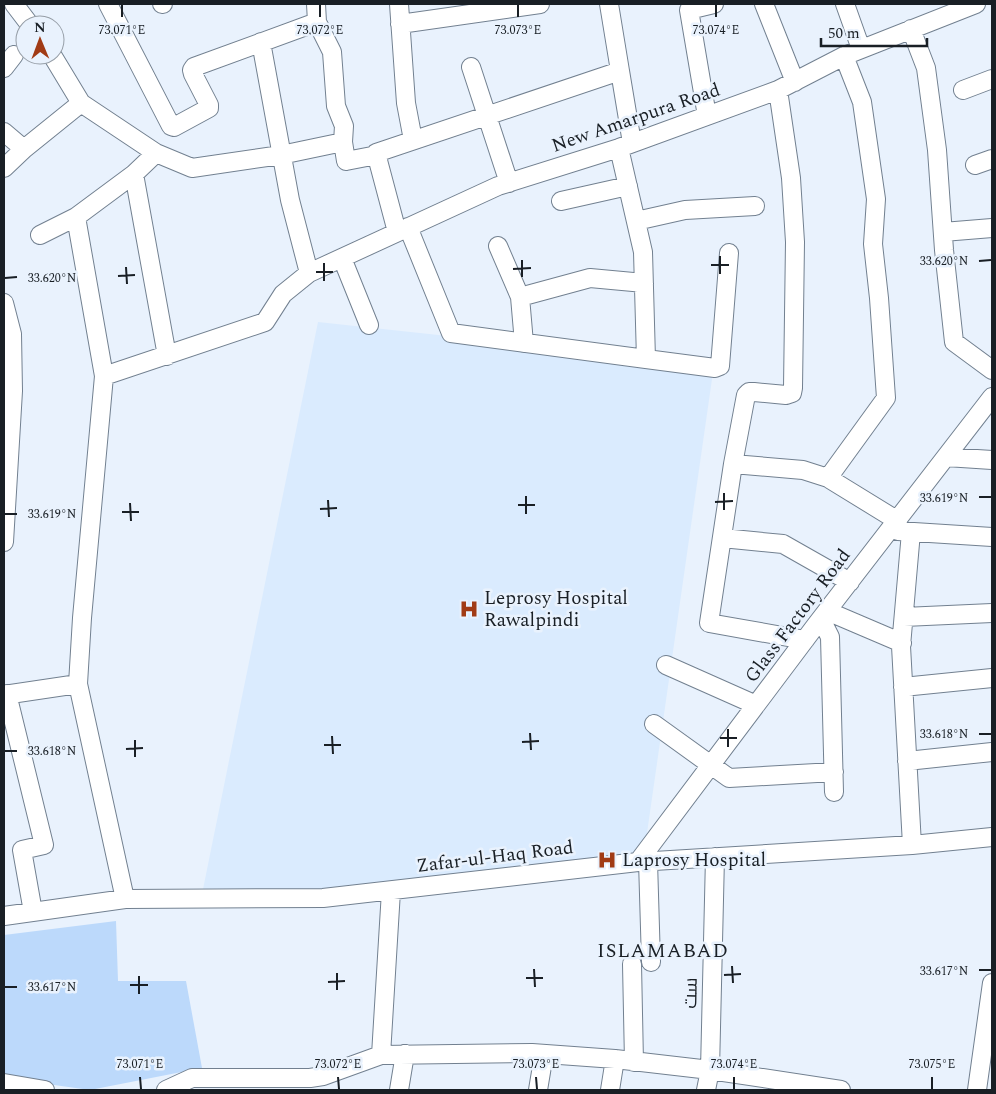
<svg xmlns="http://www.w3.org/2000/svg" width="996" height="1094" viewBox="0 0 996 1094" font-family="Spectral,Cairo,serif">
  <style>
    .built { fill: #daebfe }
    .green { fill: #bcd9fb }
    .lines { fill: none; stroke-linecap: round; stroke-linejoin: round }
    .minor-casing { stroke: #728090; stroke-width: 20 }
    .minor { stroke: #fff; stroke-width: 18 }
    .ticks { fill: none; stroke: #191f25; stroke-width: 2 }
    .labels { text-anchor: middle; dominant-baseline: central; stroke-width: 5; stroke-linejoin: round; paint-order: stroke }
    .street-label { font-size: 19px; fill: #191f25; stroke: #e9f2fd }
    .poi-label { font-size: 19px; fill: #191f25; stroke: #e9f2fd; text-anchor: start }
    .neighbourhood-label { font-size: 20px; letter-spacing: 1px; fill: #191f25; stroke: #e9f2fd }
    .ticks-label { font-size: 12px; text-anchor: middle; fill: #191f25; stroke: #e9f2fd; stroke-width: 5; stroke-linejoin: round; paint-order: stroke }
  </style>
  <rect width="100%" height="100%" fill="#e9f2fd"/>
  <path class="built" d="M318 322 714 365 644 854 519 876 201 899Z"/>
  <path class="green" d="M116 921 118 981H186L202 1068 90 1090 4 1078V935Z"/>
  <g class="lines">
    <g class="minor-casing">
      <path id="minor" d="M14 4 30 25
        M108 4 171 126 174 127 209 108V105L193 74 192 70 194 67 317 22
        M162 4H163
        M316 4 317 22 332 52 336 106 344 126 343 142
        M399 4 406 103 413 140
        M609 4 620 71
        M764 4 795 82
        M845 4 861 49
        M400 24 540 4
        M911 29 926 68 937 150 944 250 954 342 992 370
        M261 42 290 200 309 273
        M52 55 81 103 156 153 192 168 281 155 343 142 346 161 377 155
        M844 56 862 102 876 199 873 244 879 298 886 398 828 478 898 521
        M471 67 509 183
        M4 68 14 55
        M778 90 791 178 795 242 793 388 792 393 786 395 754 392H749L746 395 733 464 709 623 805 640
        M963 90 992 79
        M707 116 689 10 714 4
        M4 132 24 149
        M975 165 992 159
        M4 168 24 149 81 103
        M134 174 167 356
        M561 201 628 186
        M76 217 104 376
        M636 221 685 210 755 206
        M408 227 451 333 646 359 643 252 619 148
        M397 232 376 153 620 71 632 143
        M943 232 992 228
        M40 235 76 217 134 174 156 153
        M498 246 520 297 524 343
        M342 258 369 325
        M520 297 590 278 644 283
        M4 303 12 334 13 391 4 542
        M646 359 715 368 720 366 729 253
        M946 457 992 460
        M733 464 803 470 828 478
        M898 531 992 537
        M911 532 901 646 912 845
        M722 538 783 544 850 582
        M827 611 902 643
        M904 617 992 613
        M821 619 830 637 834 792
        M666 665 756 705
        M78 684 82 618 104 376 265 322 283 294 309 273 498 186 619 148 778 90 844 56 976 4
        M903 687 992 678
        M7 694 44 845 22 850 33 912
        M4 695 78 684 125 899
        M654 724 729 778 834 772
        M907 761 992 752
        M648 861 651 962
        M638 862 816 625 992 397
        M4 916 125 899 323 898 638 862 912 845 992 837
        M632 964 634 1062
        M381 1055 391 891
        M4 1083 45 1090
        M166 1090 192 1078H310L323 1076 381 1055 532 1053 615 1059 710 1070 841 1090
        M399 1090 405 1054
        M538 1090 544 1054
        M610 1090 615 1059
        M706 1090 710 1070 715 857
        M977 1090 992 983"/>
    </g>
    <use href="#minor" class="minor"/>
  </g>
  <path class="ticks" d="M122 5V17M320 5V17M518 5V17M716 5V17M720 256V274M522 260V277M979 261 991 260M324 263V281M711 265H729M126 267 127 284M513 269 531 268M316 272H333M118 276 135 275M5 278 17 277M724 493V510M526 496V514M979 497H991M328 500 329 517M715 502 733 501M130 503 131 521M518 505H535M320 509 337 508M122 512H139M5 514H17M728 729V747M530 733 531 750M979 734H991M332 736 333 754M720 738H737M135 740V757M522 742 539 741M324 745H341M126 749 143 748M5 751H17M732 966 733 983M534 969 535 987M979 970H991M337 973V990M724 975 741 974M139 976V994M526 978H543M328 982 345 981M130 985H148M5 987H17M140 1077 141 1089M338 1077 339 1089M536 1077 537 1089M734 1077V1089M932 1077V1089"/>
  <defs>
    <g id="hospital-bare" transform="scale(1.5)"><path d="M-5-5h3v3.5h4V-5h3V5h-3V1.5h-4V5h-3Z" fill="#a13b15" stroke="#e9f2fd" stroke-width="2.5" paint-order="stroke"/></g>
  </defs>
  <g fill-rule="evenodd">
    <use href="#hospital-bare" x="469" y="609"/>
    <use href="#hospital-bare" x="607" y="860"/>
  </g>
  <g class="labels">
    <g class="street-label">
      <text transform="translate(636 118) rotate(-19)">New Amarpura Road</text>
      <text transform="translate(798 616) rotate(-53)">Glass Factory Road</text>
      <text transform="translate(495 857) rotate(-7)">Zafar-ul-Haq Road</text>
      <text transform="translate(691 993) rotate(-89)">ست</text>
    </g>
    <g class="poi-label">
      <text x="484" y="598">Leprosy Hospital<tspan x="484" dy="22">Rawalpindi</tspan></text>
      <text x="622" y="860">Laprosy Hospital</text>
    </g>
    <g class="neighbourhood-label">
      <text x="663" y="951">ISLAMABAD</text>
    </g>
  </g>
  <g class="ticks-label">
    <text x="122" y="34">73.071°E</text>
    <text x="320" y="34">73.072°E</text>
    <text x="518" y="34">73.073°E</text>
    <text x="716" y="34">73.074°E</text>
    <text x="944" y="265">33.620°N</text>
    <text x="52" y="282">33.620°N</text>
    <text x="944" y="502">33.619°N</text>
    <text x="52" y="518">33.619°N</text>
    <text x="944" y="738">33.618°N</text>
    <text x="52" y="755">33.618°N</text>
    <text x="944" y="975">33.617°N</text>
    <text x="52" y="991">33.617°N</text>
    <text x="140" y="1068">73.071°E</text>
    <text x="338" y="1068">73.072°E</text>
    <text x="536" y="1068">73.073°E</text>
    <text x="734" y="1068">73.074°E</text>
    <text x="932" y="1068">73.075°E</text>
  </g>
  <rect width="996" height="1094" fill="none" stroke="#191f25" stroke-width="10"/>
  <g transform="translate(40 40) rotate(359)"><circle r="24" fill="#e9f2fd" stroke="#969ea7"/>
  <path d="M0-4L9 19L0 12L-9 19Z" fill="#a13b15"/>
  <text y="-8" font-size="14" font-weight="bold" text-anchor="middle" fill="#191f25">N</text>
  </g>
  <path d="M821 38v8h106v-8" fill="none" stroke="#191f25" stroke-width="2.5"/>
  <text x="828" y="38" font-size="15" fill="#191f25" stroke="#e9f2fd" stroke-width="4" paint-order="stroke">50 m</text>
</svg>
